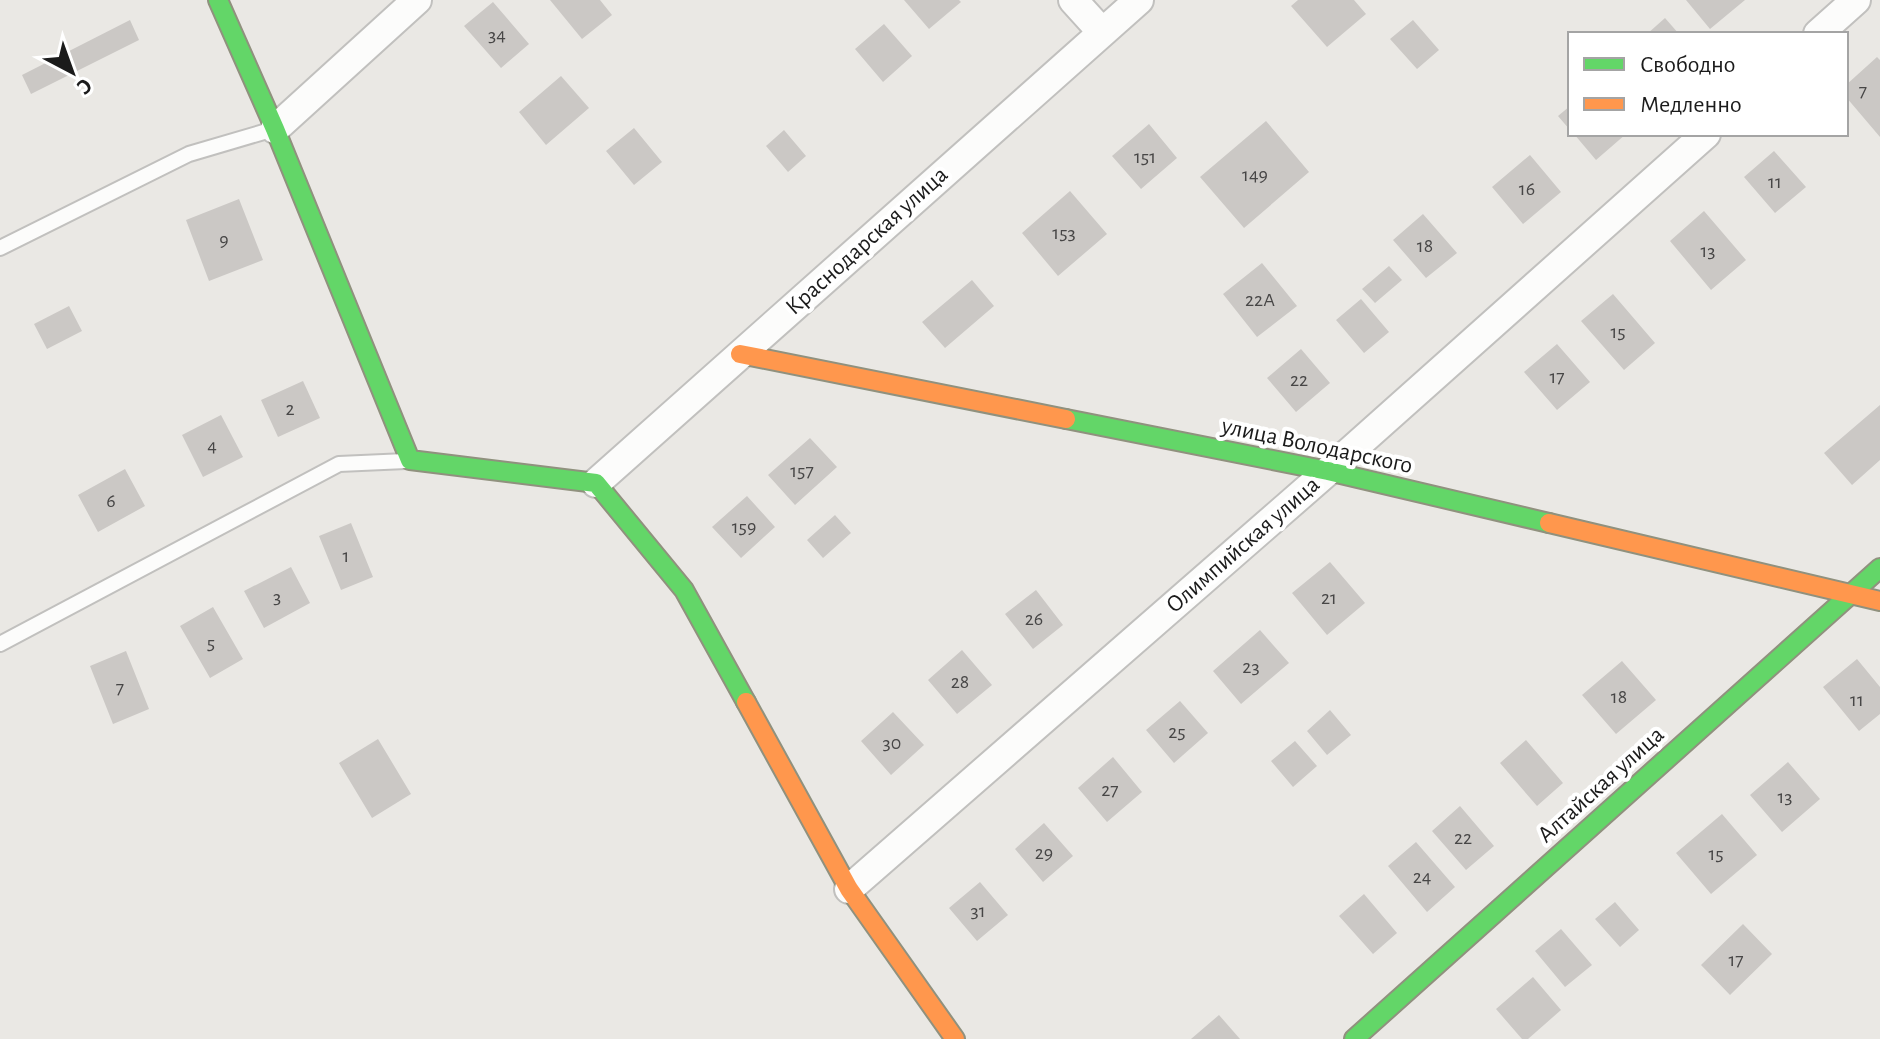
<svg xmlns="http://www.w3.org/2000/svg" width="1880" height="1039" viewBox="0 0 1880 1039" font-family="'Alegreya Sans',sans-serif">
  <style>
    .building { fill: #cbc8c5 }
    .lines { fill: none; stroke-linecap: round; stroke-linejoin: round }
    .lane-casing { stroke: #c1c0be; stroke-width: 18 }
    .street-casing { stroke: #c1c0be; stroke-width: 32 }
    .fast-casing { stroke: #90917e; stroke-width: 22 }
    .slow-casing { stroke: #90917e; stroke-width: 22 }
    .lane { stroke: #fcfcfb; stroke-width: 14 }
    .street { stroke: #fcfcfb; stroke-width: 28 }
    .fast { stroke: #63d668; stroke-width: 18 }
    .slow { stroke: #ff974d; stroke-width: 18 }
    .labels { text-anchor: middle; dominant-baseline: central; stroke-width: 8; stroke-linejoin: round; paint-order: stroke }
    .number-label { font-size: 20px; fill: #474646 }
    .street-label { font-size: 24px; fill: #1b1b1b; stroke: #fff }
  </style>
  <rect width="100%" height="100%" fill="#eae8e4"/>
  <path class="building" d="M550 0H600L612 15 582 39Z
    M904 0H959L961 2 929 29Z
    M1298 0H1354L1366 14 1327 47 1291 6Z
    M1686 0H1745L1710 29Z
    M493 2 529 44 501 68 464 26Z
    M1665 18 1679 34H1647Z
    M130 20 139 40 31 94 22 75Z
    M1413 20 1439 50 1417 69 1390 39Z
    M884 24 912 56 883 82 855 49Z
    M1877 57 1880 60V137L1846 97V85Z
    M561 76 589 108 546 145 519 112Z
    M1570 106V130L1558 116Z
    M1266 121 1309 172 1244 228 1200 177Z
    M1149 124 1177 158 1141 189 1112 156Z
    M634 128 662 162 634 185 606 151Z
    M784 130 806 156 788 172 766 146Z
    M1574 134H1626L1596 160Z
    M1774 151 1806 187 1775 213 1744 177Z
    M1530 155 1561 192 1523 224 1492 187Z
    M1070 191 1107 234 1058 276 1022 233Z
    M239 199 263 260 209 281 186 220Z
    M1704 211 1746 260 1711 290 1670 241Z
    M1423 214 1457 253 1426 278 1393 240Z
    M1262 263 1297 306 1257 337 1223 294Z
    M1389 266 1402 280 1375 303 1362 289Z
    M972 280 994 306 945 348 922 322Z
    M1613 294 1655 343 1624 370 1581 321Z
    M1361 299 1389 332 1364 353 1336 320Z
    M69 306 82 331 47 349 34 324Z
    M1557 344 1590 382 1557 410 1524 372Z
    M1301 349 1330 383 1296 412 1267 378Z
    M303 381 320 418 278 437 261 400Z
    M1880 405V460L1852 485 1824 453Z
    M221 415 243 457 203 477 182 435Z
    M810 438 837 467 795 505 768 475Z
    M125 469 145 506 98 532 78 495Z
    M747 496 775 527 741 558 712 527Z
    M835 515 851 533 823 558 807 540Z
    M351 523 373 577 341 590 319 536Z
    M1330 562 1365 603 1327 635 1292 593Z
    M291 567 310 603 264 628 244 591Z
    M1036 590 1063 625 1033 649 1005 614Z
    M213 607 243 659 210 678 180 626Z
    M1260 630 1289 663 1241 704 1213 671Z
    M962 650 992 685 957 714 928 680Z
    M126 651 149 709 113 724 90 666Z
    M1857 659 1880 687V714L1859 731 1823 687Z
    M1622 661 1656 700 1616 734 1582 695Z
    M1180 701 1208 733 1174 763 1146 730Z
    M1330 710 1351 735 1327 755 1307 731Z
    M893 712 924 745 891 775 861 741Z
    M378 739 411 794 372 818 339 763Z
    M1526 740 1563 783 1537 806 1500 763Z
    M1295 741 1317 766 1293 787 1271 761Z
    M1113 757 1142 792 1107 822 1078 788Z
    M1788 762 1820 799 1782 832 1750 795Z
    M1460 806 1494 846 1466 870 1432 831Z
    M1722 814 1757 855 1711 894 1676 853Z
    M1044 823 1073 856 1043 882 1015 849Z
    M1416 842 1455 887 1427 912 1388 866Z
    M980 882 1008 915 977 941 949 908Z
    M1364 894 1397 933 1373 954 1339 916Z
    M1615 902 1639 930 1620 947 1595 919Z
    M1743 924 1772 954 1730 995 1701 965Z
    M1561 929 1592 965 1565 987 1535 951Z
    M1533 977 1561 1010 1528 1039H1522L1496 1009Z
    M1219 1015 1240 1039H1191Z"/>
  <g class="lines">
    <g class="lane-casing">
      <path id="lane" d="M0 248 189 154 274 129
        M0 644 339 464 406 461"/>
    </g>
    <g class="street-casing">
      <path id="street" d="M1073 0 1102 32
        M1818 34 1856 0
        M275 129 417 0
        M596 483 1139 0
        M849 889 1328 471 1706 134"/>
    </g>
    <g class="fast-casing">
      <path id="fast" d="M218 0 275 129 410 460 596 483 684 590 746 702
        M1066 419 1328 471 1549 523
        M1354 1039 1880 568"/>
    </g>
    <g class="slow-casing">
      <path id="slow" d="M740 354 1066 419
        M1549 523 1880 601
        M746 702 849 889 955 1039"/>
    </g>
    <use href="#lane" class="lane"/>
    <use href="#street" class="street"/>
    <use href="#fast" class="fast"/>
    <use href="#slow" class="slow"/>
  </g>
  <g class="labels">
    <g class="number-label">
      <text x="497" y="35">34</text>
      <text x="1863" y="91">7</text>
      <text x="1145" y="157">151</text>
      <text x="1255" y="175">149</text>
      <text x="1775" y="182">11</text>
      <text x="1527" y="189">16</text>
      <text x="1064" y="233">153</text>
      <text x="224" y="240">9</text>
      <text x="1425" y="246">18</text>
      <text x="1708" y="251">13</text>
      <text x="1260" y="300">22А</text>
      <text x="1618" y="332">15</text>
      <text x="1557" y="377">17</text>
      <text x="1299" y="380">22</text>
      <text x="290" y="409">2</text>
      <text x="212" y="446">4</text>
      <text x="802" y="471">157</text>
      <text x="111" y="501">6</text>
      <text x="744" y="527">159</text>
      <text x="346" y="556">1</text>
      <text x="277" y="597">3</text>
      <text x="1329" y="598">21</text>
      <text x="1034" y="619">26</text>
      <text x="211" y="643">5</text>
      <text x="1251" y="667">23</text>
      <text x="960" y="682">28</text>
      <text x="120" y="688">7</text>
      <text x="1619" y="697">18</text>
      <text x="1857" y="700">11</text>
      <text x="1177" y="732">25</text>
      <text x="892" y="743">30</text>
      <text x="1110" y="790">27</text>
      <text x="1785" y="797">13</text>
      <text x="1463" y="838">22</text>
      <text x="1044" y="853">29</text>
      <text x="1716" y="854">15</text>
      <text x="1422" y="877">24</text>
      <text x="978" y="911">31</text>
      <text x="1736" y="960">17</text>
    </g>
    <g class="street-label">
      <text transform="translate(867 241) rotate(-42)">Краснодарская улица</text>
      <text transform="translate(1317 446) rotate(12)">улица Володарского</text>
      <text transform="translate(1243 545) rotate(-41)">Олимпийская улица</text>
      <text transform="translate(1601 785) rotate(-42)">Алтайская улица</text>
    </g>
  </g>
  <rect x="1568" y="32" width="280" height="104" fill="#ffffff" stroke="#a4a4a4" stroke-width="2"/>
  <rect x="1584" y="58" width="40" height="12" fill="#63d668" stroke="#a4a4a4" stroke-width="2"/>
  <text x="1640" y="72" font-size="24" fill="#1b1b1b">Свободно</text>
  <rect x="1584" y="98" width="40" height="12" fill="#ff974d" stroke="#a4a4a4" stroke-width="2"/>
  <text x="1640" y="112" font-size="24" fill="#1b1b1b">Медленно</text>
  <g transform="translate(72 72) rotate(139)" stroke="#ffffff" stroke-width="6" paint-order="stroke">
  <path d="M0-6L14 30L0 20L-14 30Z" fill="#1b1b1b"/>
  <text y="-12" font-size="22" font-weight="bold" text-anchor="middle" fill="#1b1b1b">С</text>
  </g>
</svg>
